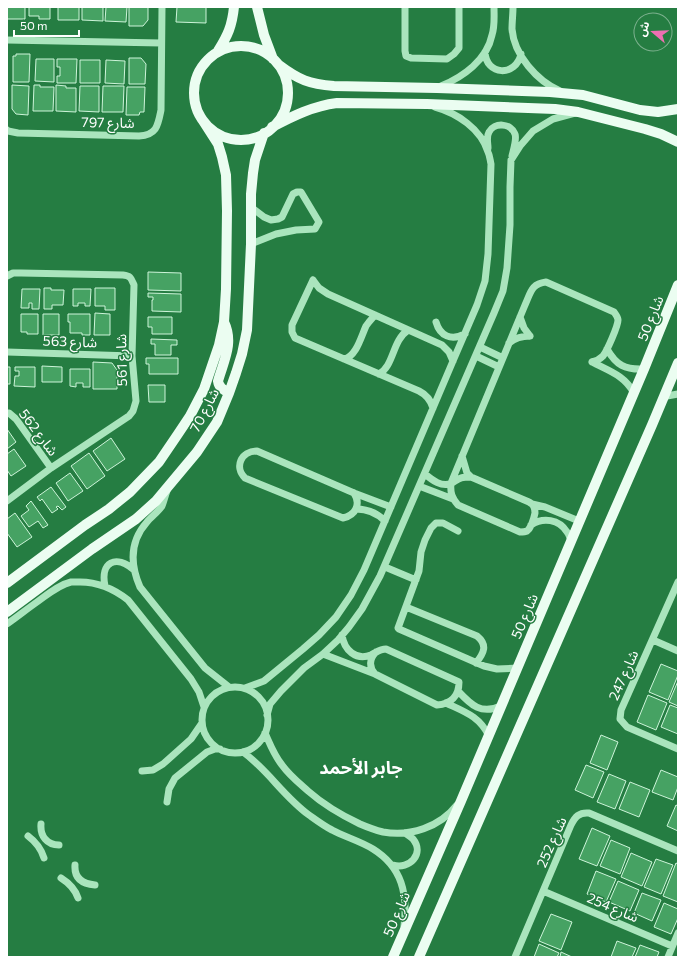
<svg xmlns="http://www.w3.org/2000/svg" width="685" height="964" viewBox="0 0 685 964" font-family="Commissioner,'Noto Sans Arabic',sans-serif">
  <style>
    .building { fill: #46a263; stroke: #cdf4d9 }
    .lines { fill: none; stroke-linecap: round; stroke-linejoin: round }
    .minor { stroke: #aae5bd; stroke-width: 7 }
    .major { stroke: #ebfdf1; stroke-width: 10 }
    .labels { text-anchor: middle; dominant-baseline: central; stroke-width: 3; stroke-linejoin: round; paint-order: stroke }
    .street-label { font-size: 14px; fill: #fff; stroke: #257d42 }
    .district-label { font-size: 18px; font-weight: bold; fill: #fff; stroke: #257d42 }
  </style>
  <rect width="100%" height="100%" fill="#257d42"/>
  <path class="building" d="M7 7H25V19H7Z
    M29 7H50V19H39V16H29Z
    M58 7H79V20H58Z
    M82 7H103V21L82 20Z
    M106 7H127L126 22 105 21Z
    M129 7H148V20L143 26H129Z
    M177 7H206V23L176 22Z
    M16 54H30L29 82H13V56H16Z
    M129 58H141L146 64 145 84H129Z
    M36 59H54V82L35 81Z
    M57 59H77L76 83H57V76H60V67H57Z
    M80 60H100V83H80Z
    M106 60 125 61 124 84 105 83Z
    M12 85 29 86 28 115 16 114 12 109Z
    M34 85H40V87H54L53 111H33Z
    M56 85 66 86V88H76V112L56 111Z
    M80 86H99V112L79 111Z
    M103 86H124L123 112H102Z
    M127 87H145L144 112H140L139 115H126Z
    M148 272 181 273V291L148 290Z
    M44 288H51V290H64L63 305H52V309H44Z
    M95 288H115V310H105V306H95Z
    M22 289H40L39 309H32V303H29V308H21Z
    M73 289H91L90 306H85V303H78V306H73Z
    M148 293 181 294V312L152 311V300H153V297H148Z
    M95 313 110 314V335H94Z
    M21 314H38V334H27V332H21Z
    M43 314H59V335H43Z
    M68 314H90V335H82V333H70V322H68Z
    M148 317H172V334H152V327H148Z
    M151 339 177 340V345H171V355H155V344H151Z
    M146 358H178V374H149V364H146Z
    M93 362 112 363 117 370V389H93Z
    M42 366 62 367V382H42Z
    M7 367H10V384H7Z
    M15 367H35V387L14 386 15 376H19V371H15Z
    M70 369H90V387H83V383H76V387L70 386Z
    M148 385H165V402H149Z
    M7 429 16 442 7 449Z
    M111 438 125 459 107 471 93 451Z
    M14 449 26 466 11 476 7 470V454Z
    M89 453 105 476 87 489 71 466Z
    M70 473 83 491 68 501 56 483Z
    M51 487 66 507 62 510 58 506 56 507 58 509 52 513 42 499 40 501 37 497Z
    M31 501 48 525 43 528 38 521 29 527 21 516 29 510 26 506Z
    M15 513 32 537 17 547 7 533V519Z
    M661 664 678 671V675L668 700 649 692Z
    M678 681V706L669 702Z
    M648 695 667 703 656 730 637 722Z
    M670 705 678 708V734L661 727Z
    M601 735 618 742 607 770 590 763Z
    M586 765 604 772 593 798 575 790Z
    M661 770 678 777V787L673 800 652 792Z
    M609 774 626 781 615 809 597 802Z
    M630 782 650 790 639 817 619 809Z
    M676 805 678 806V831L667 826Z
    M592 828 610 836 597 866 579 859Z
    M611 840 630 848 620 874 600 866Z
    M631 853 652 862 642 886 621 877Z
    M656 859 673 865 661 894 644 887Z
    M676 863 678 864V902L663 896Z
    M596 871 616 879 606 902 587 894Z
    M618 881 639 890 630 911 609 902Z
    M642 893 661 900 652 921 634 913Z
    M664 903 678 909V918L671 934 654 927Z
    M551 914 572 922 561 950 539 941Z
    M617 941 636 948 632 957H611Z
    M539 944 559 953 557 957H534Z
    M640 945 659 952 657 957H635Z
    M561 952 572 957H560Z"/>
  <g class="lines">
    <path class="minor" d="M405 7V51L406 56 411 58 447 59 454 54 459 48V7
      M513 7C513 14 512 22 512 29 514 55 537 81 560 91
      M7 40 161 43
      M485 52C486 76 516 77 521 54
      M441 86C463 77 487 60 492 35 495 26 494 16 494 7
      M7 130 8 131 18 133 139 136C157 135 158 125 161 110L162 7
      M488 148C488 143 486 137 489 132 494 122 511 123 515 134 517 139 513 151 512 156
      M251 207 264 217 271 220 278 219 282 217 293 194 297 192H301L319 222 315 229 296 230 276 234 251 244
      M7 276 13 273H21L123 275C131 276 131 278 134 285L132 356 136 401 133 411 129 416 51 468 7 501
      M313 280 292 325V332L295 338 419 391C427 395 431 401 433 408
      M313 280 319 288 328 294 442 345 449 352 453 361
      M520 317 524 328 530 336
      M436 322C440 336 451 341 465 334
      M509 343C515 338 522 336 530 336
      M480 347 503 358
      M607 349C616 365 625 370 644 369
      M7 352 132 356
      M476 356 499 367
      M344 359C356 357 361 337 366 326L369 322 375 315
      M592 362C609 371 624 375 634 393
      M379 374C394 366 392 341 408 330
      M663 399 667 396 678 394
      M7 413H9L16 419 51 468
      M462 456 467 473 471 477
      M425 474C432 480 442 488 452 483 460 478 460 477 471 477L529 502 532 504 545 507 579 521
      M419 486 453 499
      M167 491C165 496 164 501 162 506 158 512 151 517 147 522 130 541 130 564 140 587L205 668 229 687
      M354 493C361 504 356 515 343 518L245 478C234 467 241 451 257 451L354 493 391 507
      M532 504C534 506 535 509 535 513 534 518 531 528 527 531 525 532 522 532 520 532L458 505C452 498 450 493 451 483L525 305C531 292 531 284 546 282L614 312C616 315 618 317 618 320 618 326 607 351 603 356 600 359 596 361 592 362
      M356 509C368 509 377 513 385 521
      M531 525C543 517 559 519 567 532 569 534 570 538 571 541
      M458 531 443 523H436L431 528 425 540 421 552 419 571 398 628 399 629 484 666 497 669 518 668
      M385 567 416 580
      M678 582 621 710 620 719 627 727 678 749
      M105 586C100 562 116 554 134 570
      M406 607 477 636C488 645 484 653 476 663
      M7 624C17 617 27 609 37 602 47 595 58 585 71 582 74 582 77 582 80 582 99 582 114 589 128 600L191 679 199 692 204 707
      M653 640 678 651
      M323 654 375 674 437 705C451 704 459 696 459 682L386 649C380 649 377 652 371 655 356 661 344 650 342 635
      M375 674C369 667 369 659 376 652
      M202 720a33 33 0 1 1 66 0a33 33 0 1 1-66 0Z
      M245 688 264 681 303 649 319 635 336 617 351 595 364 570 453 361 477 305 485 281 488 254 491 164C490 160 490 156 488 152 481 129 457 113 435 107
      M458 691C471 705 481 715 501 706
      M446 703C465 712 479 716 489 736
      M267 715 270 704 281 691 304 668 323 654 338 640 349 627 362 609 380 576 494 313 503 291 507 268 510 225V187L511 160 520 146 533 131 553 119 575 113
      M265 733C270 744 274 755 282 765 289 775 299 783 308 791 324 805 341 815 360 824 367 827 375 830 383 832 410 837 440 827 457 805
      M243 752C268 770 283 796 309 815 316 820 324 826 332 830 345 837 360 841 373 849 402 867 408 894 404 926
      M142 771 153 770 163 764 191 739 202 723
      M167 802 169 789 175 778 207 752 215 749H220
      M41 824C40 836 47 845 59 845
      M28 836C36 842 41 848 44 858
      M75 865C74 879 83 884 95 885
      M393 865C409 870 425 854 413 839 411 837 408 835 405 833
      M61 878C69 883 75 889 78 898
      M543 891 672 946
      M515 957 571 825C575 817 579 812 589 813L678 851
      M668 957 678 933"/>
    <path class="major" d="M257 7 264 35 273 59
      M194 93a47 47 0 1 1 94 0a47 47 0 1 1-94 0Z
      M218 51C228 35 232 26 234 7
      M279 65C299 80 309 84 334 86L437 88 550 92 583 95 640 110 658 112 678 109
      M272 127C293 116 313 106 337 103L427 104 555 109 578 112 645 129 661 134 678 142
      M224 322C234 343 224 360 218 381 219 388 224 390 229 393
      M7 583 85 525 109 509 130 492 159 462 178 434 190 416 204 389 219 345 224 322 226 289 227 211 226 175 222 157 218 144 200 116
      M7 612 92 549 136 519 156 501 197 452 217 422 229 393 236 373 242 354 247 330 251 244V194L253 173 255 160 264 133
      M393 957 461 801 644 369 678 285
      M419 957 652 425 678 363"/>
  </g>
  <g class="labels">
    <g class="street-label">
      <text transform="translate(108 122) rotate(1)">شارع 797</text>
      <text transform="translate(650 318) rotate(-68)">شارع 50</text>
      <text transform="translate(70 341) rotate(2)">شارع 563</text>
      <text transform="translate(121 360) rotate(-91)">شارع 561</text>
      <text transform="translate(204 410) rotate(-63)">شارع 70</text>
      <text transform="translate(39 432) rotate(53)">شارع 562</text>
      <text transform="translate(524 616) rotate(-67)">شارع 50</text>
      <text transform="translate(623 675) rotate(-66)">شارع 247</text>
      <text transform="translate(551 842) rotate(-66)">شارع 252</text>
      <text transform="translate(613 907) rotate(23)">شارع 254</text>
      <text transform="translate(396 914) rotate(-67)">شارع 50</text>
    </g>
    <g class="district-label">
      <text x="361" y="767">جابر الأحمد</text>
    </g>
  </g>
  <rect width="685" height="964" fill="none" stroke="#ffffff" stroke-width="16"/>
  <g transform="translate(653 32) rotate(289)"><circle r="19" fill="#257d42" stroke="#7cb18e"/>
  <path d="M0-3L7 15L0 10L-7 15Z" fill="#ee6fb2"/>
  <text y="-6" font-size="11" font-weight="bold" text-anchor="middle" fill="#ffffff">ش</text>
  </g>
  <path d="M14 30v6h65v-6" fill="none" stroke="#ffffff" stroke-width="2"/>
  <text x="20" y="30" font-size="12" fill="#ffffff" stroke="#257d42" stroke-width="3" paint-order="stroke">50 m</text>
</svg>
